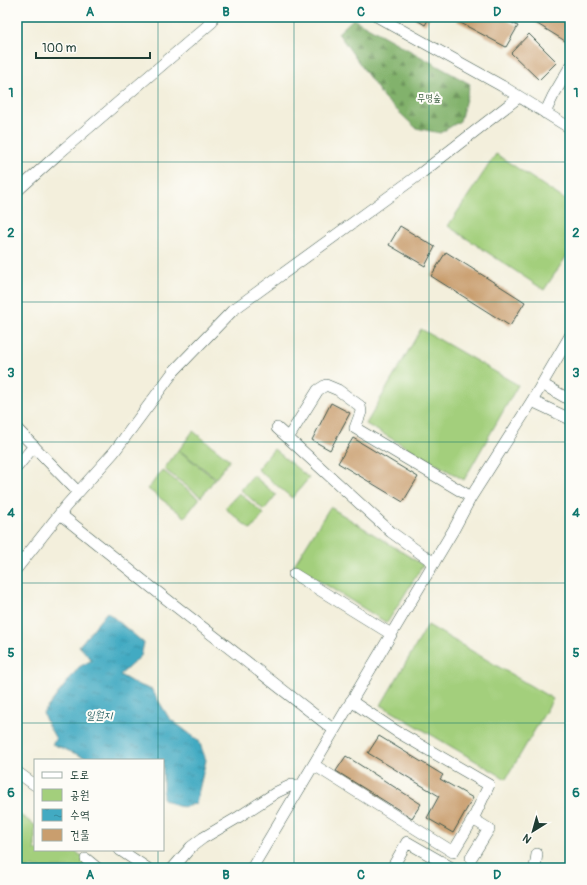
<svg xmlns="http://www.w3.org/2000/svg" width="587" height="885" viewBox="0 0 587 885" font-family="Pangolin,'Poor Story',sans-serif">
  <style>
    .forest { fill: url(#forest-firs); stroke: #507850 }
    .green { fill: #a3cf7c; stroke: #618658 }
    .water { fill: url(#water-ripples); stroke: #30747b }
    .building { fill: #c99e6e }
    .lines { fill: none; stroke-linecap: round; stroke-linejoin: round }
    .minor-casing { stroke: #3f584d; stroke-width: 12 }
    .minor { stroke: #fff; stroke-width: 11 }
    .grid { fill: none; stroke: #0f766e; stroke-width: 1; stroke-opacity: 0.55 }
    .labels { text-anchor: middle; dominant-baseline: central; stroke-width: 4; stroke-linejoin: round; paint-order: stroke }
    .park-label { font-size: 10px; fill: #406246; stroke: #fdfcf7 }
    .water-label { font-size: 11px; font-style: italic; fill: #2b6366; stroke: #fdfcf7 }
    .neatline { fill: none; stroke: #0f766e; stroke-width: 1.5 }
    .grid-label { font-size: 13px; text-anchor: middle; font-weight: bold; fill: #0f766e }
  </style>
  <defs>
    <pattern id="forest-firs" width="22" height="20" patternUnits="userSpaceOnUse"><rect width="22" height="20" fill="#82b26c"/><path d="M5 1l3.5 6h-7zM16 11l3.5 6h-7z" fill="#6a925a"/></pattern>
    <pattern id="water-ripples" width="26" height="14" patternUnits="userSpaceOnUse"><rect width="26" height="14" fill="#42aac2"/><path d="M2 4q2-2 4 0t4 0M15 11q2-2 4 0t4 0" fill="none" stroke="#378c9e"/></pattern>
  </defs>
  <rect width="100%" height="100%" fill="#fdfcf7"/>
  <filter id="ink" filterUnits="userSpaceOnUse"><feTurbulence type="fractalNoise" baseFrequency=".025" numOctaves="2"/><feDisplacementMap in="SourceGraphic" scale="8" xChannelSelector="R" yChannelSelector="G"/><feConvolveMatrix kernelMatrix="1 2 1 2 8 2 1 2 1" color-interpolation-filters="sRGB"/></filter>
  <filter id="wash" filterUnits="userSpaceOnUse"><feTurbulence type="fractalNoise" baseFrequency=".012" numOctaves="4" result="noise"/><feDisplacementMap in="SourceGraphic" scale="16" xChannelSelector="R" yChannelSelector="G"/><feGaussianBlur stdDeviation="0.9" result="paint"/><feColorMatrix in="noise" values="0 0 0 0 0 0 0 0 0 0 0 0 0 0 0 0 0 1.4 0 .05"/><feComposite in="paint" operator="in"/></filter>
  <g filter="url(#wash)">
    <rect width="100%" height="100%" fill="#f3efdc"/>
    <path class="forest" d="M353 19 470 84 460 121 440 133 416 128 384 98 338 33Z"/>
    <path class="green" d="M496 154 570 203V251L544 290 448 226Z
      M421 329 518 385 464 480 366 424Z
      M193 431 230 460 216 478 179 450Z
      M274 449 309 478 292 498 257 469Z
      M178 450 215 479 201 497 164 469Z
      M162 470 199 499 185 517 148 489Z
      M253 475 276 495 264 510 241 490Z
      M239 493 264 514 251 530 225 508Z
      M330 507 423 565 387 623 294 565Z
      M428 625 553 699 506 779 381 705Z
      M17 813 35 825V850H73L100 868H17Z"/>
    <path class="water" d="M107 612 144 643 141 656 120 675 134 683 152 690 169 718 199 741 206 760 196 803C182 810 176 806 163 799V760H91L52 744 56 739 47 723 43 713 79 667 92 660 79 646Z"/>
    <g id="blocks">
      <path class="building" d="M412 17H430L425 25Z
        M459 17H501L518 26 506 47 457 21Z
        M526 17H570V44Z
        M529 34 557 62 539 80 511 53Z
        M400 226 435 247 425 266 389 245Z
        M446 252 525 302 510 326 431 276Z
        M331 403 350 413 330 450 312 440Z
        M353 438 418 477 403 502 338 463Z
        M379 736 443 775 440 779 473 798 453 833 427 818 439 796 368 753Z
        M346 756 421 804 412 818 336 771Z"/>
    </g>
  </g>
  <g filter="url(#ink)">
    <use href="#blocks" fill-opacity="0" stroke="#3f584d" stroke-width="1"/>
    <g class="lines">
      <g class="minor-casing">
        <path id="minor" d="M378 17 502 86 570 128
          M545 113 553 96 570 67
          M17 191 57 155 212 22 208 17
          M542 384 570 400
          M532 401 570 419
          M277 428 391 532 434 563
          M17 429 78 492
          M288 438 318 390 326 385 338 390 360 406 361 412 355 428 471 497
          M17 467 34 446
          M60 514 151 587 334 730
          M17 568 66 506 114 452 174 371 233 310 420 174 519 97
          M294 574 391 634
          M351 701 396 731 489 785 473 819
          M314 765 453 852 473 819 489 829 471 858
          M17 772 35 785
          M120 850 147 868
          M86 859 97 868
          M173 868 191 847 203 838 237 818 277 792 292 785 299 789
          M252 868 454 529 471 497 532 401 570 336
          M392 868 407 842 452 868
          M535 868 537 854"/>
      </g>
      <use href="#minor" class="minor"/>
    </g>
  </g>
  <path class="grid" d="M158 17V760M294 17V868M429 17V868M17 162H570M17 302H570M17 442H570M17 583H570M17 723H570M158 850V868"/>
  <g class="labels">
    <g class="park-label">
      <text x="429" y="98">무명숲</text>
    </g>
    <g class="water-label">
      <text x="99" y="715">일월지</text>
    </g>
  </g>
  <rect width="587" height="885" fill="none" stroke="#fdfcf7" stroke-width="44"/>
  <rect x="34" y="759" width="130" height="92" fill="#fdfcf7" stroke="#a4b0a9"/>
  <rect x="42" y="772" width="20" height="6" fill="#ffffff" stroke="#a4b0a9"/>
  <text x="70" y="779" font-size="12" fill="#1f3d34">도로</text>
  <rect x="42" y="789" width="20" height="12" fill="#a3cf7c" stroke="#a4b0a9"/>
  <text x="70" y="799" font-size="12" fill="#1f3d34">공원</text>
  <rect x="42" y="809" width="20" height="12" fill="url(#water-ripples)" stroke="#a4b0a9"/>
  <text x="70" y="819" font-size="12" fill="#1f3d34">수역</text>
  <rect x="42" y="829" width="20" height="12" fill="#c99e6e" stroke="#a4b0a9"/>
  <text x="70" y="839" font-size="12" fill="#1f3d34">건물</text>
  <g transform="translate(533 831) rotate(217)" stroke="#fdfcf7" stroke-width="3" paint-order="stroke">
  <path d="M0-3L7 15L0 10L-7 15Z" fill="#1f3d34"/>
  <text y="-6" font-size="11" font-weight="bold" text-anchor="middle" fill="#1f3d34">N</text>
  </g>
  <path d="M36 52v6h114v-6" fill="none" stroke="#1f3d34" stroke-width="2"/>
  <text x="42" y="52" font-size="12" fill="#1f3d34" stroke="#fdfcf7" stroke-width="3" paint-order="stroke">100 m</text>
  <rect x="22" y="22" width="543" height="841" class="neatline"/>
  <g class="grid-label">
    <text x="90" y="16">A</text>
    <text x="226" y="16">B</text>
    <text x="361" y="16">C</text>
    <text x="497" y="16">D</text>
    <text x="11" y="97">1</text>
    <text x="576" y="97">1</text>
    <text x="11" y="237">2</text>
    <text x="576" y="237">2</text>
    <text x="11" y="377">3</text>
    <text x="576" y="377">3</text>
    <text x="11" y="517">4</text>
    <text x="576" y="517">4</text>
    <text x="11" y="657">5</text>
    <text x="576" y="657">5</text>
    <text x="11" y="797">6</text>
    <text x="576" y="797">6</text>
    <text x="90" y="879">A</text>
    <text x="226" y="879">B</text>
    <text x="361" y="879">C</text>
    <text x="497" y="879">D</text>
  </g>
</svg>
